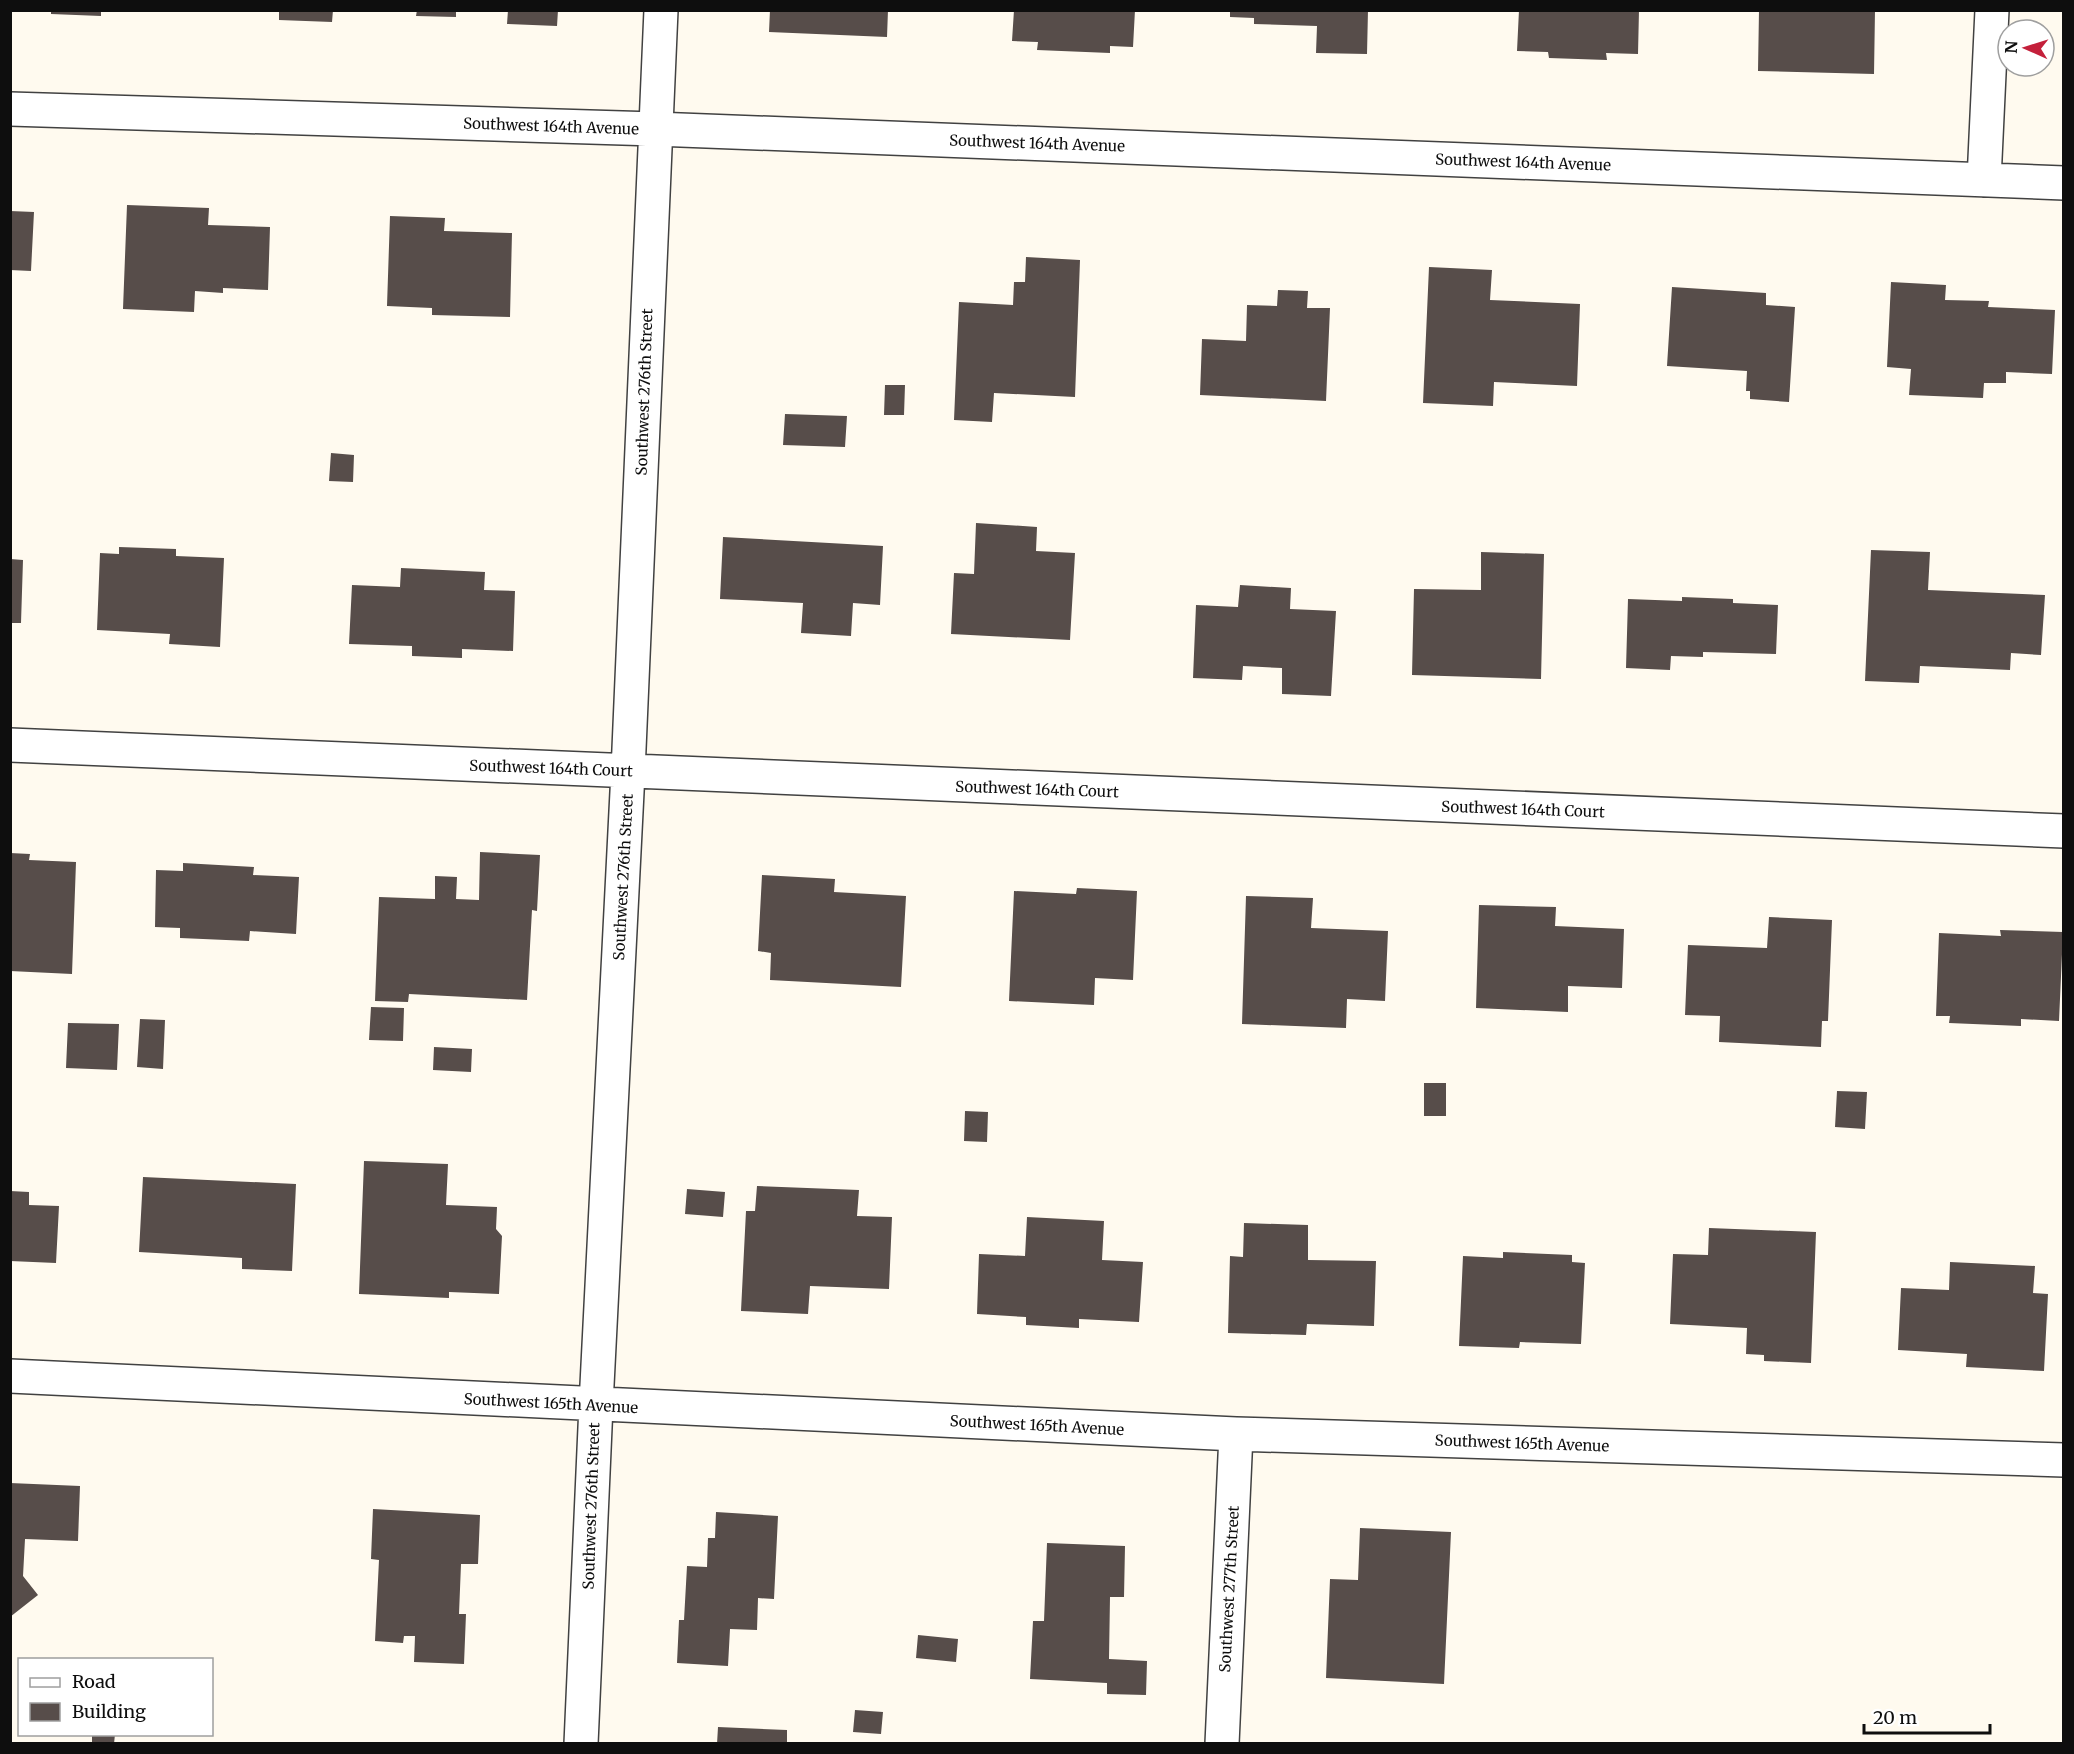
<svg xmlns="http://www.w3.org/2000/svg" width="2074" height="1754" viewBox="0 0 2074 1754" font-family="Merriweather,serif">
  <style>
    .building { fill: #574d4a }
    .lines { fill: none; stroke-linecap: round; stroke-linejoin: round }
    .minor-casing { stroke: #414141; stroke-width: 36 }
    .minor { stroke: #fff; stroke-width: 33 }
    .labels { text-anchor: middle; dominant-baseline: central; stroke-width: 6; stroke-linejoin: round; paint-order: stroke }
    .street-label { font-size: 15px; fill: #0e0e0e; stroke: #fff }
  </style>
  <rect width="100%" height="100%" fill="#fffaef"/>
  <path class="building" d="M51 10H101V16L51 14Z
    M279 10H333L332 22 279 20Z
    M417 10H456V17L416 16Z
    M508 10H558L557 26 507 24Z
    M770 10H888L887 37 769 32Z
    M1014 10H1135L1133 47 1110 46V53L1037 50 1038 42 1012 41Z
    M1230 10H1368L1367 54 1316 53 1317 26 1254 24V18L1230 17Z
    M1519 10H1639L1638 54 1606 53 1607 60 1549 58 1548 52 1517 51Z
    M1759 10H1875L1874 74 1758 71Z
    M127 205 209 208 208 225 270 227 268 290 223 288V293L195 291 194 312 123 309Z
    M10 211 34 212 31 271 10 270Z
    M390 216 445 218 444 231 512 233 510 317 432 315V308L387 306Z
    M1026 257 1080 260 1075 397 994 393 992 422 954 420 959 302 1013 305 1014 282H1025Z
    M1429 267 1492 270 1490 300 1580 304 1577 386 1494 382 1493 406 1423 403Z
    M1891 282 1946 285 1945 300 1989 301 1988 307 2055 310 2052 374 2006 372V383H1984L1983 398 1909 395 1911 369 1887 367Z
    M1672 287 1766 293V305L1795 307 1789 402 1750 399V391H1746L1747 371 1667 366Z
    M1278 290 1308 291 1307 308H1330L1326 401 1200 395 1202 339 1246 341 1247 305 1277 306Z
    M885 385H905L904 415H884Z
    M785 414 847 416 845 447 783 445Z
    M331 453 354 455 353 482 329 481Z
    M976 523 1037 527 1036 551 1075 553 1070 640 951 634 954 573 974 574Z
    M723 537 883 546 880 605 853 603 851 636 801 633 803 603 720 599Z
    M119 547 176 549V556L224 558 220 647 169 644 170 634 97 630 100 553 119 554Z
    M1871 550 1930 552 1928 590 2045 595 2041 655 2011 653 2010 670 1920 666 1919 683 1865 681Z
    M1481 552 1544 554 1541 679 1412 675 1414 589 1481 590Z
    M10 559 23 560 21 623H10Z
    M401 568 485 572 484 590 515 591 513 651 462 649V658L412 656V646L349 644 352 585 400 587Z
    M1240 585 1291 588 1290 609 1336 611 1331 696 1282 694V668L1243 666 1242 680 1193 678 1196 605 1238 607Z
    M1682 597 1733 599V603L1778 605 1776 654 1703 652V657L1671 656 1670 670 1626 668 1628 599 1682 601Z
    M480 852 540 855 537 911 532 910 527 1000 409 994 408 1002 375 1001 379 897 435 899V876L457 877 456 899 479 900Z
    M10 853 30 854 29 860 76 862 72 974 10 971Z
    M183 863 254 867 253 875 299 877 296 934 250 931 249 941 180 938V928L155 927 156 870 183 871Z
    M762 875 835 879 834 892 906 896 901 987 770 980 771 953 758 951Z
    M1077 888 1137 891 1133 980 1095 978 1094 1005 1009 1001 1014 891 1076 894Z
    M1246 896 1313 898 1311 928 1388 931 1385 1001 1347 999 1346 1028 1242 1024Z
    M1479 905 1556 907 1555 926 1624 929 1622 988 1568 986V1012L1476 1008Z
    M1769 917 1832 920 1828 1021H1822L1821 1047 1719 1042 1720 1016 1685 1015 1688 945 1767 948Z
    M2000 930 2063 932 2059 1021 2021 1019V1026L1949 1023 1950 1016H1936L1939 933 2001 936Z
    M371 1007 404 1008 403 1041 369 1040Z
    M140 1019 165 1020 163 1069 137 1067Z
    M68 1023 119 1024 117 1070 66 1068Z
    M434 1047 472 1049 471 1072 433 1070Z
    M1424 1083H1446V1116H1424Z
    M1837 1091 1867 1092 1865 1129 1835 1127Z
    M965 1111 988 1112 987 1142 964 1141Z
    M364 1161 448 1164 446 1205 497 1207 496 1229 502 1236 499 1294 449 1292V1298L359 1294Z
    M143 1177 296 1184 292 1271 242 1269V1258L139 1252Z
    M757 1186 859 1190 857 1216 892 1217 889 1289 810 1286 808 1314 741 1311 746 1211H755Z
    M687 1189 725 1192 723 1217 685 1214Z
    M10 1191 29 1192V1205L59 1206 56 1263 10 1261Z
    M1027 1217 1104 1221 1102 1260 1143 1262 1139 1322 1079 1319V1328L1026 1325V1317L977 1314 979 1254 1025 1256Z
    M1244 1223 1308 1225V1260L1376 1261 1374 1326 1307 1324 1306 1335 1228 1333 1230 1256 1243 1257Z
    M1709 1228 1816 1232 1811 1363 1764 1361V1355L1746 1354 1747 1328 1670 1324 1673 1254 1708 1255Z
    M1503 1252 1572 1255V1262L1585 1263 1581 1344 1520 1342 1519 1348 1459 1346 1463 1256 1503 1258Z
    M1950 1262 2035 1266 2033 1293 2048 1294 2044 1371 1966 1367 1967 1354 1898 1350 1901 1288 1949 1290Z
    M10 1483 80 1486 78 1541 25 1539 23 1576 38 1595 10 1617Z
    M373 1509 480 1515 478 1564H461L459 1614H466L464 1664 414 1662 415 1636H404L403 1643 375 1641 379 1560 371 1559Z
    M716 1512 778 1516 774 1599 758 1598 757 1630 730 1629 728 1666 677 1663 679 1620H684L687 1566 707 1567 708 1538H715Z
    M1360 1528 1451 1532 1444 1684 1326 1678 1330 1579 1358 1580Z
    M1047 1543 1125 1546 1124 1597H1110L1109 1659 1147 1661 1146 1695 1107 1694V1683L1030 1679 1033 1621H1044Z
    M918 1635 958 1639 956 1662 916 1658Z
    M855 1710 883 1712 881 1734 853 1732Z
    M718 1727 787 1730V1744H717Z
    M92 1734H115L114 1744H92Z"/>
  <g class="lines">
    <g class="minor-casing">
      <path id="minor" d="M10 109 655 129 2064 183
        M1984 180 1992 10
        M10 745 2064 831
        M10 1376 1236 1434 2064 1460
        M581 1744 596 1405 628 772 661 10
        M1222 1744 1236 1434"/>
    </g>
    <use href="#minor" class="minor"/>
  </g>
  <g class="labels">
    <g class="street-label">
      <text transform="translate(551 126) rotate(2)">Southwest 164th Avenue</text>
      <text transform="translate(1037 143) rotate(2)">Southwest 164th Avenue</text>
      <text transform="translate(1523 162) rotate(2)">Southwest 164th Avenue</text>
      <text transform="translate(644 392) rotate(-88)">Southwest 276th Street</text>
      <text transform="translate(551 768) rotate(2)">Southwest 164th Court</text>
      <text transform="translate(1037 789) rotate(2)">Southwest 164th Court</text>
      <text transform="translate(1523 809) rotate(2)">Southwest 164th Court</text>
      <text transform="translate(623 877) rotate(-87)">Southwest 276th Street</text>
      <text transform="translate(551 1403) rotate(3)">Southwest 165th Avenue</text>
      <text transform="translate(1037 1425) rotate(3)">Southwest 165th Avenue</text>
      <text transform="translate(1522 1443) rotate(2)">Southwest 165th Avenue</text>
      <text transform="translate(591 1506) rotate(-88)">Southwest 276th Street</text>
      <text transform="translate(1229 1589) rotate(-87)">Southwest 277th Street</text>
    </g>
  </g>
  <rect width="2074" height="1754" fill="none" stroke="#0e0e0e" stroke-width="24"/>
  <rect x="18" y="1658" width="195" height="78" fill="#ffffff" stroke="#9f9f9f" stroke-width="1.5"/>
  <rect x="30" y="1678" width="30" height="9" fill="#ffffff" stroke="#9f9f9f" stroke-width="1.5"/>
  <text x="72" y="1688" font-size="18" fill="#0e0e0e">Road</text>
  <rect x="30" y="1703" width="30" height="18" fill="#574d4a" stroke="#9f9f9f" stroke-width="1.5"/>
  <text x="72" y="1718" font-size="18" fill="#0e0e0e">Building</text>
  <g transform="translate(2026 48) rotate(273)"><circle r="28" fill="#ffffff" stroke="#9f9f9f" stroke-width="1.5"/>
  <path d="M0-4.5L10 22L0 15L-10 22Z" fill="#c4203b"/>
  <text y="-9" font-size="16" font-weight="bold" text-anchor="middle" fill="#0e0e0e">N</text>
  </g>
  <path d="M1864 1724v9h126v-9" fill="none" stroke="#0e0e0e" stroke-width="3"/>
  <text x="1873" y="1724" font-size="18" fill="#0e0e0e" stroke="#ffffff" stroke-width="4.5" paint-order="stroke">20 m</text>
</svg>
